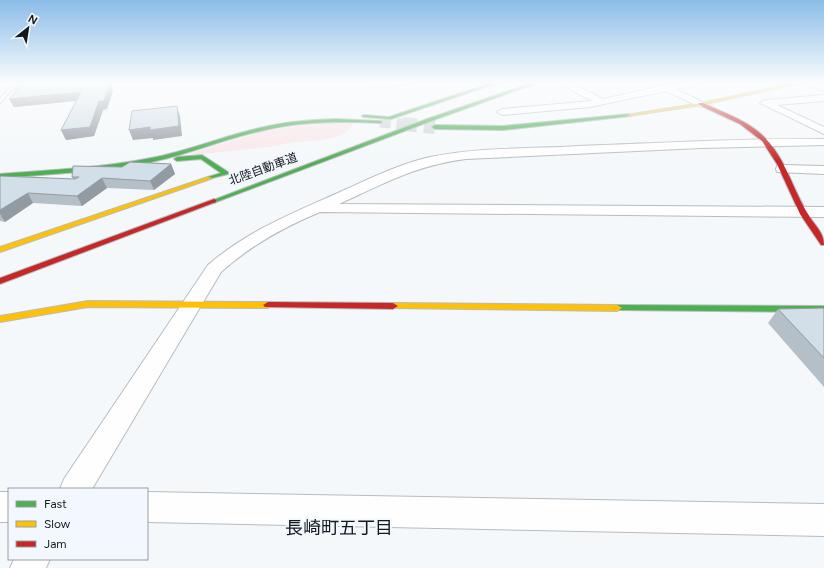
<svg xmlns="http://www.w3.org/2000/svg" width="824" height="568" viewBox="0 0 824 568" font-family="Figtree,'Noto Sans JP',sans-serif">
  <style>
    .green { fill: #f9e7ea }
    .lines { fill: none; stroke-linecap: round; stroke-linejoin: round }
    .secondary-tunnel-far1 { stroke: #d3d7d9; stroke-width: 11; stroke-dasharray: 11 5.5; stroke-linecap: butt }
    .secondary-tunnel { stroke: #d3d7d9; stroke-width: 14; stroke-dasharray: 14 7; stroke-linecap: butt }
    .lane-casing { stroke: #b7bcbf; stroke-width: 2 }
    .street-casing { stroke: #b7bcbf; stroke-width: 2 }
    .fast-casing { stroke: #b7bcbf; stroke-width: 2 }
    .slow-casing { stroke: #b7bcbf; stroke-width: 2 }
    .jam-casing { stroke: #b7bcbf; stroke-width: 2 }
    .lane { fill: #fefefe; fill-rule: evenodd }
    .street { fill: #fefefe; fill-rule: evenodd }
    .fast { fill: #4caf50; fill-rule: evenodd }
    .slow { fill: #ffc107; fill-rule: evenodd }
    .jam { fill: #c62828; fill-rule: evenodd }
    .wall { fill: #b5bfc8 }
    .shaded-wall { fill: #939ba2 }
    .building { fill: #d2dee8; stroke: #939ba2 }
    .labels { text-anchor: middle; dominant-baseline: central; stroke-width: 4; stroke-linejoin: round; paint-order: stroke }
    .far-street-label { font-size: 12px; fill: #13191d; stroke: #f2f8fd }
    .near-neighbourhood-label { font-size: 18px; fill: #13191d; stroke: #f2f8fd }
  </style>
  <rect width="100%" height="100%" fill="#f5f8fa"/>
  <path class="green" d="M360 83H435L370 90Z
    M316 123H354C341 147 298 137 278 146L203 154H189L263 131Z"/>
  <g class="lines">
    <path class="secondary-tunnel-far1" d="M380 122 414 125"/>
    <path class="secondary-tunnel" d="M403 124 435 127"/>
    <g class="lane-casing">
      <path id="lane" d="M14 83H18L0 103V99Z"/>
    </g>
    <g class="street-casing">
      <path id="street" d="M567 83H581L577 86 603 99 665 85 699 83 698 85 676 89 706 104 701 107 698 106 666 91 590 107 502 115 497 112 502 109 592 101 566 87 565 85Z
        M808 83 824 85V91L809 85Z
        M824 95V101L777 105 824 127V134L760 103 765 100Z
        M824 139V145L701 148 466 159C417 165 383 184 339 204L824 207V217L320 212C284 227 251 245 221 272L92 489H60L64 479 208 265C247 231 293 213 340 192 369 179 399 164 430 157 479 147 529 149 578 146 660 143 742 138 824 139Z
        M782 165 824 166V174L777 172 776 169 777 166Z
        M0 492H9V522H0Z
        M147 492 824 504V536L147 522Z
        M14 559H50L46 568H10Z"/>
    </g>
    <g class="fast-casing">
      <path id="fast" d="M491 83H497L391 119 364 117 362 116 364 115 389 117Z
        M531 83H537L431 121 216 202 214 203 211 201 427 119Z
        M629 114 631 115V116L503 130 435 129 432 127 435 125 503 126Z
        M336 119 380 121 382 122 380 123C342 121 303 121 265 130 226 138 190 154 151 162 101 172 50 174 0 178V174C50 170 101 168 151 158 189 151 226 135 264 127 288 121 312 120 336 119Z
        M202 155 228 172V174L208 179V177L221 173 201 159 177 161 174 159 177 157Z
        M617 305 824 306V312L614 310 612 308Z"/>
    </g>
    <g class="slow-casing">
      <path id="slow" d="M795 83H802L701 105 629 116 627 115 701 103Z
        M208 177 213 178 0 252V247Z
        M88 301 268 302 273 305 268 308 88 307 0 322V316Z
        M393 303 617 305 622 308 617 311 390 308 388 306Z"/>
    </g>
    <g class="jam-casing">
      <path id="jam" d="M699 103H703C724 113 750 121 766 139 786 160 793 190 808 214 814 225 824 232 824 245H821L800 214 777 164 762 141 740 124 699 105Z
        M214 199 216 200V202L0 284V278Z
        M268 302 393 303 398 306 393 309 265 307 263 305Z"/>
    </g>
    <use href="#lane" class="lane"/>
    <use href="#street" class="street"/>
    <use href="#fast" class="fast"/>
    <use href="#slow" class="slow"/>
    <use href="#jam" class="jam"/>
  </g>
  <path class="wall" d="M12 83H111V84L113 91 107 109 103 110 94 136 66 140 61 130 76 101 14 107 9 99 16 92Z
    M171 164 175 174 154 190 107 188 82 206 33 203 5 222 0 221V176L73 179 72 177 122 167Z
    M778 309H824V387L768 323Z"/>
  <path class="shaded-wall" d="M106 83H111V84L113 91 107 109 103 110 94 136 66 140 61 130 105 84Z
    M81 92 84 100 14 107 9 99Z
    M177 106 180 116 182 136 153 140V138L133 140 129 130Z
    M171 164 175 174 154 190 150 181Z
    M102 178 107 188 82 206 77 196Z
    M28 193 33 203 5 222 0 214V210Z"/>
  <path class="building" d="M12 83H106L105 84H110L104 101H99L90 127 61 130 81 92 9 99 18 89Z
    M177 106 179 126 150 130V127L129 130 132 111Z
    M130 162 171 164 150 181 102 178 77 196 28 193 0 210V176L75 179 79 177H72L73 166 122 167Z
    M823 308 824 309V358L778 309Z"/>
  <linearGradient id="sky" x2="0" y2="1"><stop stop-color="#8bbce8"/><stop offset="0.51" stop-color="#fafcfd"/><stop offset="1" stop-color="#fafcfd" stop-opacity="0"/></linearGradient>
  <rect width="824" height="162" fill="url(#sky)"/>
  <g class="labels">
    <g class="far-street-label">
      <text transform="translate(263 169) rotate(-20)">北陸自動車道</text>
    </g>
    <g class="near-neighbourhood-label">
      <text x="339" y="528">長崎町五丁目</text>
    </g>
  </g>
  <rect x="8" y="488" width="140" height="72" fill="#f2f8fd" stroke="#999fa3"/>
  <rect x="16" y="501" width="20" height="6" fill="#4caf50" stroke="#999fa3"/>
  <text x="44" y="508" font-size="12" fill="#13191d">Fast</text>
  <rect x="16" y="521" width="20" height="6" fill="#ffc107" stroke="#999fa3"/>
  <text x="44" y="528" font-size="12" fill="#13191d">Slow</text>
  <rect x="16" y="541" width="20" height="6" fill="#c62828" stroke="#999fa3"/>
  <text x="44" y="548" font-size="12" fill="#13191d">Jam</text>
  <g transform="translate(28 28) rotate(30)" stroke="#f2f8fd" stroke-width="3" paint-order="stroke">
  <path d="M0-3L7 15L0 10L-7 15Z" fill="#13191d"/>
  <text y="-6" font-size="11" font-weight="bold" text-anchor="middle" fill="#13191d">N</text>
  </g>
</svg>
